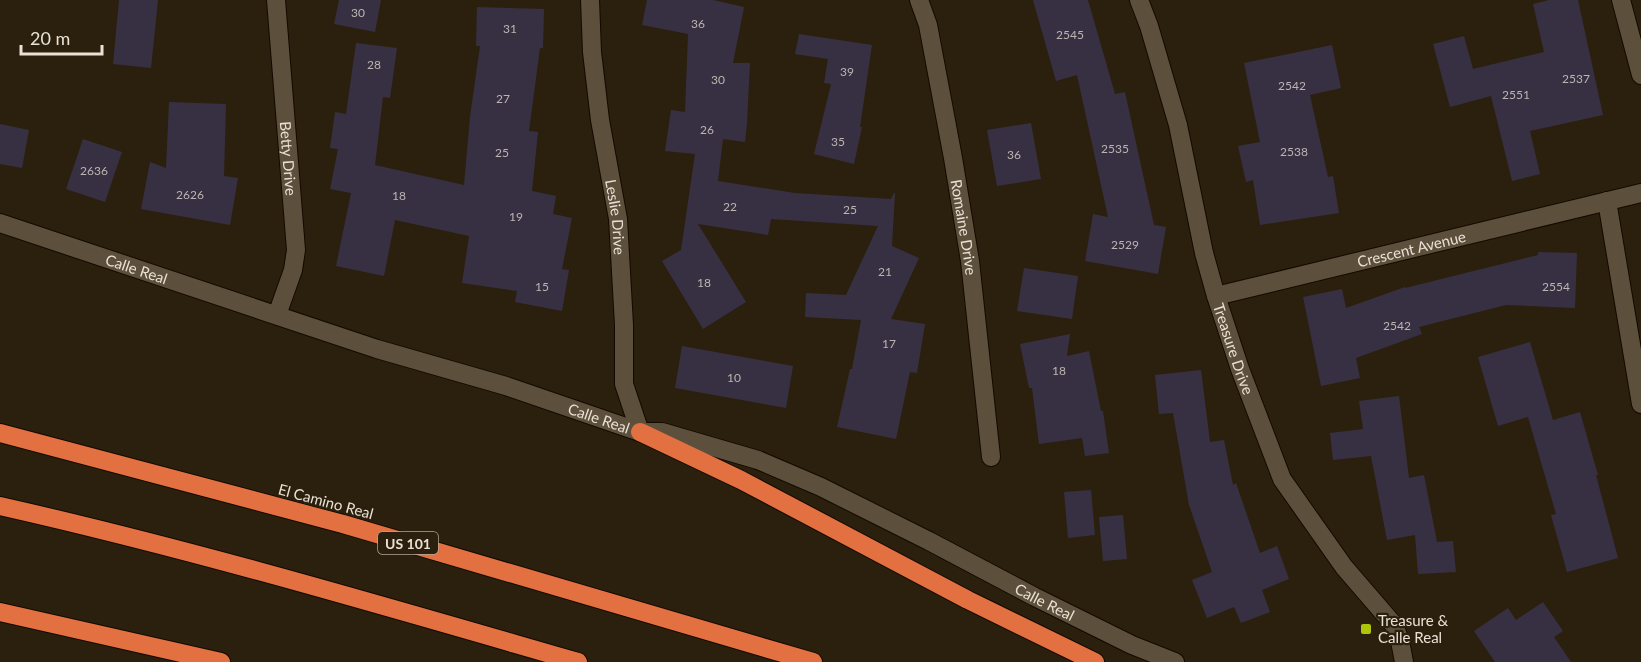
<svg xmlns="http://www.w3.org/2000/svg" width="1641" height="662" viewBox="0 0 1641 662" font-family="Lato,sans-serif">
  <style>
    .building { fill: #373043 }
    .lines { fill: none; stroke-linecap: round; stroke-linejoin: round }
    .minor-casing { stroke: #130900; stroke-width: 20 }
    .tertiary-casing { stroke: #130900; stroke-width: 20 }
    .secondary-casing { stroke: #130900; stroke-width: 20 }
    .motorway-casing { stroke: #130900; stroke-width: 20 }
    .minor { stroke: #5c4f3b; stroke-width: 18 }
    .tertiary { stroke: #5c4f3b; stroke-width: 18 }
    .secondary { stroke: #5c4f3b; stroke-width: 18 }
    .motorway { stroke: #e27041; stroke-width: 18 }
    .poi-dot { fill: #aec60a; stroke: #2b200d; stroke-width: 2 }
    .labels { text-anchor: middle; dominant-baseline: central; stroke-width: 4.5; stroke-linejoin: round; paint-order: stroke }
    .number-label { font-size: 12px; fill: #bcb5b1 }
    .shield { fill: #2b200d; stroke: #b0a79a; stroke-width: 1.5 }
    .shield-label { font-size: 14px; font-weight: bold; fill: #e9e1d6 }
    .street-label { font-size: 15px; fill: #e9e1d6; stroke: #2b200d }
    .poi-label { font-size: 15px; fill: #e9e1d6; stroke: #2b200d; text-anchor: start }
  </style>
  <rect width="100%" height="100%" fill="#2b200d"/>
  <path class="building" d="M119 0H158L151 68 113 64Z
    M339 0H381L375 32 334 24Z
    M647 0H713L744 7 733 63H750L747 123 745 142 723 139 718 181 795 193 891 199 894 193H895L892 246 919 258 891 319 925 324 917 373 910 372 896 439 837 427 850 369H852L861 320 805 317 806 293 846 295 878 226 771 219 768 235 698 224 746 302 703 329 662 261 681 250 695 154 665 151 671 110 685 112 688 34 642 25Z
    M1033 0H1088L1115 94 1125 92 1154 225 1166 227 1158 274 1085 261 1093 214 1108 217 1077 75 1056 81Z
    M1549 0H1578L1603 115 1530 131 1540 174 1512 181 1491 96 1450 107 1433 44 1464 36 1473 69 1544 52 1533 4Z
    M477 7 544 9 543 48H540L529 131 538 132 532 191 556 196 553 214 572 218 562 269 569 270 562 311 515 302 517 291 462 283 469 236 395 220 384 276 336 266 351 193 330 189 338 149 330 148 335 112 346 114 356 43 397 48 390 98 383 97 375 165 464 185 470 117 480 46H476Z
    M799 34 872 45 860 127H862L854 164 814 154 831 84 824 83 828 59 795 54Z
    M1332 45 1341 88 1310 95 1328 177 1333 176 1339 213 1260 225 1253 180 1246 182 1238 146 1260 142 1244 63Z
    M169 102 226 104 224 176 238 178 230 225 141 209 150 162 166 168Z
    M1031 123 1041 179 997 186 987 130Z
    M0 124 29 130 22 168 0 164Z
    M83 139 122 152 105 202 66 189Z
    M1538 252 1577 253 1575 308 1506 305 1419 327 1422 334 1356 358 1360 378 1321 386 1303 297 1342 289 1346 308 1405 287V288L1538 255Z
    M1024 268 1078 276 1072 319 1017 311Z
    M1070 334 1067 356 1089 351 1101 411H1103L1109 453 1085 456 1082 438 1039 444 1032 388H1029L1020 344Z
    M1530 342 1553 420 1580 412 1598 475H1596L1618 558 1567 572 1551 515 1556 514 1528 417 1498 426 1478 357Z
    M682 346 793 366 786 408 675 388Z
    M1201 370 1210 442 1224 440 1233 485 1236 483 1260 553 1277 546 1289 579 1262 590 1270 612 1241 623 1234 607 1207 618 1192 580 1212 572 1189 505 1173 413 1159 414 1155 375Z
    M1399 396 1409 478 1424 475 1437 542 1453 541 1456 572 1418 574 1415 535 1387 540 1371 456 1333 460 1330 433 1363 429 1359 401Z
    M1091 490 1095 535 1068 538 1064 492Z
    M1123 515 1127 559 1103 561 1099 517Z
    M1543 602 1563 631 1554 637 1571 662H1495L1474 631 1508 608 1516 620Z"/>
  <g class="lines">
    <g class="minor-casing">
      <g id="minor">
        <path id="s1" d="M276 0 296 250 293 270 277 315"/>
        <path id="s2" d="M590 0 592 52 600 120 618 219 624 325V384L640 432"/>
        <path id="s3" d="M919 0 928 25 953 158 970 261 991 457"/>
        <path id="s4" d="M1139 0 1149 26 1178 125 1204 253 1216 296 1240 369 1282 479 1344 567 1394 625 1400 641 1404 662"/>
        <path d="M1621 0 1641 75"/>
        <path d="M1607 201 1641 404"/>
        <path id="s5" d="M1216 296 1641 193"/>
      </g>
    </g>
    <g class="tertiary-casing">
      <g id="tertiary">
        <path id="s6" d="M640 432H662L758 460 821 487 929 541 1035 597 1132 645 1175 662"/>
      </g>
    </g>
    <g class="secondary-casing">
      <g id="secondary">
        <path id="s7" d="M0 223 377 349 506 386 640 432"/>
      </g>
    </g>
    <g class="motorway-casing">
      <path id="motorway" d="M640 432 741 480 968 600 1095 662
        M0 433 343 524 813 662
        M0 506C195 550 387 607 578 662
        M0 612 221 662"/>
    </g>
    <use href="#minor" class="minor"/>
    <use href="#tertiary" class="tertiary"/>
    <use href="#secondary" class="secondary"/>
    <use href="#motorway" class="motorway"/>
  </g>
  <rect class="poi-dot" x="1360" y="623" width="12" height="12" rx="3"/>
  <g class="labels">
    <g class="number-label">
      <text x="358" y="12">30</text>
      <text x="698" y="23">36</text>
      <text x="510" y="28">31</text>
      <text x="1070" y="34">2545</text>
      <text x="374" y="64">28</text>
      <text x="847" y="71">39</text>
      <text x="1576" y="78">2537</text>
      <text x="718" y="79">30</text>
      <text x="1292" y="85">2542</text>
      <text x="1516" y="94">2551</text>
      <text x="503" y="98">27</text>
      <text x="707" y="129">26</text>
      <text x="838" y="141">35</text>
      <text x="1115" y="148">2535</text>
      <text x="1294" y="151">2538</text>
      <text x="502" y="152">25</text>
      <text x="1014" y="154">36</text>
      <text x="94" y="170">2636</text>
      <text x="190" y="194">2626</text>
      <text x="399" y="195">18</text>
      <text x="730" y="206">22</text>
      <text x="850" y="209">25</text>
      <text x="516" y="216">19</text>
      <text x="1125" y="244">2529</text>
      <text x="885" y="271">21</text>
      <text x="704" y="282">18</text>
      <text x="542" y="286">15</text>
      <text x="1556" y="286">2554</text>
      <text x="1397" y="325">2542</text>
      <text x="889" y="343">17</text>
      <text x="1059" y="370">18</text>
      <text x="734" y="377">10</text>
    </g>
    <rect class="shield" x="378" y="532" width="60" height="22" rx="4.5"/>
    <g class="shield-label">
      <text x="408" y="543">US 101</text>
    </g>
    <g class="street-label">
      <text stroke="none"><textPath href="#s1" startOffset="159">Betty Drive</textPath></text>
      <text stroke="none"><textPath href="#s2" startOffset="219">Leslie Drive</textPath></text>
      <text stroke="none"><textPath href="#s3" startOffset="232">Romaine Drive</textPath></text>
      <text stroke="none"><textPath href="#s5" startOffset="201">Crescent Avenue</textPath></text>
      <text stroke="none"><textPath href="#s7" startOffset="144">Calle Real</textPath></text>
      <text stroke="none"><textPath href="#s4" startOffset="362">Treasure Drive</textPath></text>
      <text stroke="none"><textPath href="#s7" startOffset="630">Calle Real</textPath></text>
      <text transform="translate(326 501) rotate(15)">El Camino Real</text>
      <text stroke="none"><textPath href="#s6" startOffset="442">Calle Real</textPath></text>
    </g>
    <g class="poi-label">
      <text x="1378" y="620">Treasure &amp;<tspan x="1378" dy="17">Calle Real</tspan></text>
    </g>
  </g>
  <path d="M21 45v9h81v-9" fill="none" stroke="#e9e1d6" stroke-width="3"/>
  <text x="30" y="45" font-size="18" fill="#e9e1d6" stroke="#2b200d" stroke-width="4.5" paint-order="stroke">20 m</text>
</svg>
